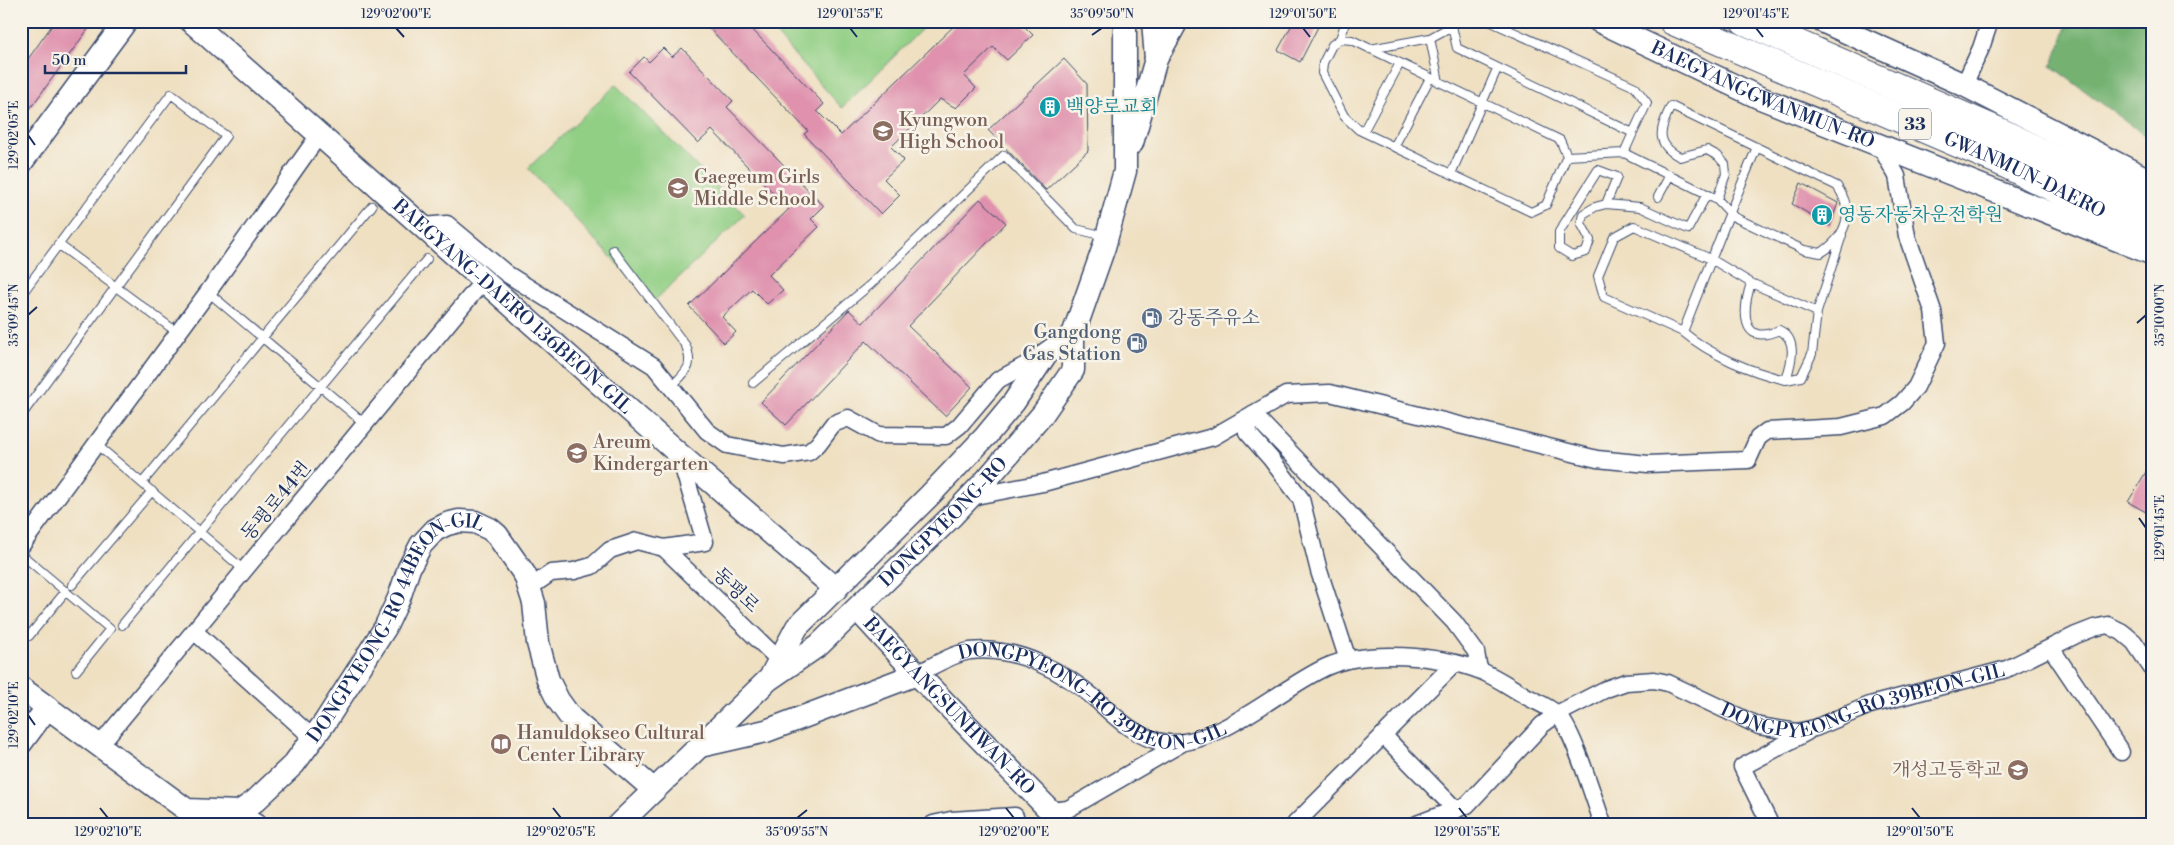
<svg xmlns="http://www.w3.org/2000/svg" width="2174" height="845" viewBox="0 0 2174 845" font-family="'Libre Bodoni','Noto Serif KR',serif">
  <style>
    .green { fill: #91cf84; stroke: #567f71 }
    .forest { fill: #74b272; stroke: #487068 }
    .building { fill: #df91ad }
    .lines { fill: none; stroke-linecap: round; stroke-linejoin: round }
    .lane-casing { stroke: #3b4a6d; stroke-width: 10 }
    .street-casing { stroke: #3b4a6d; stroke-width: 19 }
    .secondary-casing { stroke: #3b4a6d; stroke-width: 25 }
    .highway-casing { stroke: #3b4a6d; stroke-width: 30 }
    .lane { stroke: #fff; stroke-width: 8 }
    .street { stroke: #fff; stroke-width: 16 }
    .secondary { stroke: #fff; stroke-width: 22 }
    .highway { stroke: #fff; stroke-width: 28 }
    .ticks { fill: none; stroke: #1b2f5e; stroke-width: 2 }
    .labels { text-anchor: middle; dominant-baseline: central; stroke-width: 5; stroke-linejoin: round; paint-order: stroke }
    .shield { fill: #f7f3e8; stroke: #5d6a87; stroke-width: 1 }
    .shield-label { font-size: 18px; font-weight: bold; fill: #1b2f5e }
    .street-label { font-size: 19px; fill: #1b2f5e; stroke: #f7f3e8 }
    .culture-label { font-size: 19px; fill: #0d838f; stroke: #f7f3e8; text-anchor: start }
    .education-label { font-size: 19px; fill: #785e54; stroke: #f7f3e8; text-anchor: start }
    .service-label { font-size: 19px; fill: #4e5e75; stroke: #f7f3e8; text-anchor: start }
    .neatline { fill: none; stroke: #1b2f5e; stroke-width: 2 }
    .ticks-label { font-size: 12px; text-anchor: middle; fill: #1b2f5e }
  </style>
  <rect width="100%" height="100%" fill="#f7f3e8"/>
  <filter id="ink" filterUnits="userSpaceOnUse"><feTurbulence type="fractalNoise" baseFrequency=".02" numOctaves="2"/><feDisplacementMap in="SourceGraphic" scale="10" xChannelSelector="R" yChannelSelector="G"/><feConvolveMatrix kernelMatrix="1 2 1 2 8 2 1 2 1" color-interpolation-filters="sRGB"/></filter>
  <filter id="wash" filterUnits="userSpaceOnUse"><feTurbulence type="fractalNoise" baseFrequency=".0096" numOctaves="4" result="noise"/><feDisplacementMap in="SourceGraphic" scale="20" xChannelSelector="R" yChannelSelector="G"/><feGaussianBlur stdDeviation="1.12" result="paint"/><feColorMatrix in="noise" values="0 0 0 0 0 0 0 0 0 0 0 0 0 0 0 0 0 1.4 0 .05"/><feComposite in="paint" operator="in"/></filter>
  <g filter="url(#wash)">
    <rect width="100%" height="100%" fill="#efe0c2"/>
    <path class="green" d="M764 21H930L842 108Z
      M616 85 745 215 653 302 528 168Z"/>
    <path class="forest" d="M2067 21H2153V141L2051 66 2063 38Z"/>
    <g id="blocks">
      <path class="building" d="M55 21H94L21 121V69Z
        M702 21H744L824 104 817 111 841 135 959 21H1019L1033 35 1007 60 993 47 964 75 976 88 956 108 940 99 891 147 904 160 884 179 900 195 881 214 804 134 808 131Z
        M1294 21H1321L1300 62 1278 50Z
        M663 48 672 57 682 48 733 101 727 107 824 206 811 219 819 227 769 275 783 290 767 304 752 289 722 317 736 332 724 343 689 306 789 209 712 130 698 143 629 72 644 57 649 62Z
        M1064 59 1087 84 1088 151 1046 190 988 130Z
        M1801 183 1838 203 1830 226 1792 204Z
        M980 199 1006 223 908 326 972 387 945 416 866 341 786 425 761 402 849 310 863 323Z
        M2153 460V516L2128 502Z"/>
    </g>
  </g>
  <g filter="url(#ink)">
    <use href="#blocks" fill-opacity="0" stroke="#3b4a6d" stroke-width="1"/>
    <g class="lines">
      <g class="lane-casing">
        <path id="lane" d="M1455 21 1452 26 1457 48 1633 133 1647 103 1635 87 1489 21
          M1340 39 1352 40 1560 140 1567 156 1546 205 1531 212 1359 130 1344 116 1322 73 1323 63 1332 45Z
          M1340 39 1346 21
          M1370 49 1430 38
          M1439 82 1430 38 1452 26
          M1363 132 1400 63
          M1394 147 1430 78
          M1624 153 1717 199 1726 174 1725 164 1718 156 1707 150 1680 157C1654 144 1660 128 1671 106L1837 186C1855 212 1847 236 1821 253L1804 250 1734 217 1717 199
          M1567 156 1624 153 1633 133
          M1451 174 1497 69
          M1658 197 1670 175
          M1606 204 1595 207 1583 214 1581 223 1590 240 1586 252 1572 256 1559 248V232L1598 170 1617 177 1606 204 1640 207 1688 229 1707 194
          M58 244 178 333
          M613 250 686 346C694 368 686 371 671 387
          M1751 283 1711 259 1634 226 1614 237 1598 276 1604 297 1683 332C1707 270 1731 208 1757 147
          M208 292 365 424
          M21 295 171 94 226 136 21 416
          M1817 312 1842 235
          M1683 332C1711 355 1750 372 1786 380 1791 364 1799 339 1779 330 1739 348 1743 308 1751 283L1817 312 1812 354 1801 377 1786 380
          M753 383 871 284 1004 155 1076 229 1105 236
          M96 444 244 570
          M142 483 372 206
          M21 554 110 629 76 671
          M72 585 152 491
          M122 625 427 259
          M29 636 66 591"/>
      </g>
      <g class="street-casing">
        <g id="street">
          <path d="M1964 85 1981 48 1990 21"/>
          <path d="M422 226 447 224 507 274 654 366 707 431 727 445 784 456 809 452 818 444 833 424 848 418 879 435 946 436 959 426 998 380 1044 355"/>
          <path d="M970 497 1043 483 1213 437 1286 395 1330 393 1597 459 1648 464 1748 460 1758 438 1767 431 1841 427 1885 416 1902 403 1916 387 1937 343 1933 311 1907 236 1897 176 1879 144"/>
          <path d="M21 546 208 292 319 135"/>
          <path d="M664 548 780 661"/>
          <path d="M529 588 551 573 574 571 592 566 610 550 637 541 664 548 705 542 679 454"/>
          <path d="M194 631 313 738"/>
          <path d="M2051 648 2121 752"/>
          <path d="M1348 660 1319 571 1301 499 1271 459 1247 432 1253 414 1454 622 1476 652 1479 670"/>
          <path id="s1" d="M917 674C933 666 952 654 970 651 1015 645 1065 672 1098 701 1117 719 1139 740 1168 743 1219 746 1280 688 1326 667 1366 649 1441 655 1481 671 1496 677 1510 687 1524 695 1534 701 1548 706 1557 714 1573 728 1594 800 1603 824"/>
          <path d="M1383 735 1456 810"/>
          <path d="M99 746 483 281"/>
          <path d="M1050 811 1068 809 1182 743"/>
          <path d="M239 812 259 824"/>
          <path d="M933 824 951 820 1015 816"/>
          <path d="M1295 824 1454 664"/>
          <path id="s2" d="M1417 824 1467 805 1542 725 1557 714 1606 689 1626 682 1654 680 1668 683 1759 726 1797 732 1815 728 1870 705 2007 669 2076 635 2094 628 2108 625 2122 632 2134 642 2153 670"/>
          <path d="M1770 824 1742 767 1807 732"/>
        </g>
      </g>
      <g class="secondary-casing">
        <g id="secondary">
          <path id="s3" d="M191 21 679 454 836 589"/>
          <path d="M1153 21 1156 59"/>
          <path id="s4" d="M1599 21 1758 97 2153 254"/>
          <path d="M1822 21 1964 85 2153 182"/>
          <path d="M1132 143 1156 59 1177 21"/>
          <path d="M21 163 126 21"/>
          <path id="s5" d="M857 609 917 674 1063 824"/>
          <path d="M772 674 797 627 929 496 985 437 1014 402 1046 354 1073 335"/>
          <path id="s6" d="M21 688 187 810 239 812 255 801 294 764 325 722 385 628 399 598 409 568 421 545 435 530 447 524 459 521 475 522 490 529 497 535 525 575 534 603 538 643 548 680 558 700 571 718 654 790"/>
          <path d="M21 743 47 708"/>
          <path d="M700 746 766 731 917 674"/>
          <path id="s7" d="M619 824 768 680 819 645 953 515 988 478 1042 415 1073 370V335L1104 247 1125 171V21"/>
        </g>
      </g>
      <g class="highway-casing">
        <g id="highway">
          <path id="s8" d="M1673 21 2002 162 2153 237"/>
          <path d="M1745 21 2002 133 2153 207"/>
        </g>
      </g>
      <use href="#lane" class="lane"/>
      <use href="#street" class="street"/>
      <use href="#secondary" class="secondary"/>
      <use href="#highway" class="highway"/>
    </g>
  </g>
  <path class="ticks" d="M396 28 404 37M850 28 857 37M1303 28 1310 37M1756 28 1763 37M1092 35 1102 28M28 135 35 145M28 315 37 307M2137 323 2146 315M2139 518 2146 528M28 715 35 725M100 808 108 818M553 808 561 818M1006 808 1014 818M1459 808 1467 818M1912 808 1920 818M797 818 807 810"/>
  <defs>
    <g id="building-disc" transform="scale(1.125)"><circle r="9.5" fill="#0f9aa8" stroke="#f7f3e8"/><path d="M-4-6H4V6H1V3H-1V6H-4ZM-2.5-4.3h1.7v1.8h-1.7ZM.8-4.3h1.7v1.8H.8ZM-2.5-1h1.7V.8h-1.7ZM.8-1h1.7V.8H.8Z" fill="#fff"/></g>
    <g id="school-disc" transform="scale(1.125)"><circle r="9.5" fill="#8d6e63" stroke="#f7f3e8"/><path d="M0-5L7-2L0 1L-7-2ZM-4 1L0 2.5L4 1V4Q0 6-4 4Z" fill="#fff"/></g>
    <g id="fuel-disc" transform="scale(1.125)"><circle r="9.5" fill="#5c6f8a" stroke="#f7f3e8"/><path d="M-5.5-6h7V0h2V4h1.3V-2.5L3-4.5l.8-.8L6-3V5H2.5V1h-1V6h-7ZM-4.2-4.7v3.2H.2V-4.7Z" fill="#fff"/></g>
    <g id="library-disc" transform="scale(1.125)"><circle r="9.5" fill="#8d6e63" stroke="#f7f3e8"/><path d="M-6-4Q-3-5.5-.7-3.5V5Q-3 3-6 4ZM6-4Q3-5.5 .7-3.5V5Q3 3 6 4Z" fill="#fff"/></g>
  </defs>
  <g fill-rule="evenodd">
    <use href="#building-disc" x="1050" y="107"/>
    <use href="#school-disc" x="883" y="131"/>
    <use href="#school-disc" x="678" y="188"/>
    <use href="#building-disc" x="1822" y="215"/>
    <use href="#fuel-disc" x="1152" y="318"/>
    <use href="#fuel-disc" x="1137" y="343"/>
    <use href="#school-disc" x="577" y="453"/>
    <use href="#library-disc" x="501" y="744"/>
    <use href="#school-disc" x="2018" y="770"/>
  </g>
  <g class="labels">
    <rect class="shield" x="1899" y="108.5" width="32" height="31" rx="4"/>
    <g class="shield-label">
      <text x="1915" y="124">33</text>
    </g>
    <g class="street-label">
      <text stroke="none"><textPath href="#s4" startOffset="180">BAEGYANGGWANMUN-RO</textPath></text>
      <text stroke="none"><textPath href="#s8" startOffset="384">GWANMUN-DAERO</textPath></text>
      <text stroke="none"><textPath href="#s3" startOffset="430">BAEGYANG-DAERO 136BEON-GIL</textPath></text>
      <text transform="translate(276 501) rotate(-50)">동평로44번</text>
      <text stroke="none"><textPath href="#s7" startOffset="444">DONGPYEONG-RO</textPath></text>
      <text transform="translate(736 590) rotate(44)">동평로</text>
      <text stroke="none"><textPath href="#s6" startOffset="509">DONGPYEONG-RO 44BEON-GIL</textPath></text>
      <text stroke="none"><textPath href="#s2" startOffset="508">DONGPYEONG-RO 39BEON-GIL</textPath></text>
      <text stroke="none"><textPath href="#s1" startOffset="194">DONGPYEONG-RO 39BEON-GIL</textPath></text>
      <text stroke="none"><textPath href="#s5" startOffset="134">BAEGYANGSUNHWAN-RO</textPath></text>
    </g>
    <g class="culture-label">
      <text x="1066" y="107">백양로교회</text>
      <text x="1838" y="215">영동자동차운전학원</text>
    </g>
    <g class="education-label">
      <text x="899" y="120">Kyungwon<tspan x="899" dy="22">High School</tspan></text>
      <text x="694" y="177">Gaegeum Girls<tspan x="694" dy="22">Middle School</tspan></text>
      <text x="593" y="442">Areum<tspan x="593" dy="22">Kindergarten</tspan></text>
      <text x="517" y="733">Hanuldokseo Cultural<tspan x="517" dy="22">Center Library</tspan></text>
      <text x="2002" y="770" text-anchor="end">개성고등학교</text>
    </g>
    <g class="service-label">
      <text x="1168" y="318">강동주유소</text>
      <text x="1121" y="332" text-anchor="end">Gangdong<tspan x="1121" dy="22">Gas Station</tspan></text>
    </g>
  </g>
  <rect width="2174" height="845" fill="none" stroke="#f7f3e8" stroke-width="55"/>
  <path d="M45 65v8h141v-8" fill="none" stroke="#1b2f5e" stroke-width="2.5"/>
  <text x="52" y="65" font-size="15" fill="#1b2f5e" stroke="#f7f3e8" stroke-width="4" paint-order="stroke">50 m</text>
  <rect x="28" y="28" width="2118" height="790" class="neatline"/>
  <g class="ticks-label">
    <text x="396" y="18">129°02'00"E</text>
    <text x="850" y="18">129°01'55"E</text>
    <text x="1102" y="18">35°09'50"N</text>
    <text x="1303" y="18">129°01'50"E</text>
    <text x="1756" y="18">129°01'45"E</text>
    <text transform="translate(14 135) rotate(-90)" y="4">129°02'05"E</text>
    <text transform="translate(2160 315) rotate(-90)" y="4">35°10'00"N</text>
    <text transform="translate(14 315) rotate(-90)" y="4">35°09'45"N</text>
    <text transform="translate(2160 528) rotate(-90)" y="4">129°01'45"E</text>
    <text transform="translate(14 715) rotate(-90)" y="4">129°02'10"E</text>
    <text x="108" y="836">129°02'10"E</text>
    <text x="561" y="836">129°02'05"E</text>
    <text x="797" y="836">35°09'55"N</text>
    <text x="1014" y="836">129°02'00"E</text>
    <text x="1467" y="836">129°01'55"E</text>
    <text x="1920" y="836">129°01'50"E</text>
  </g>
</svg>
